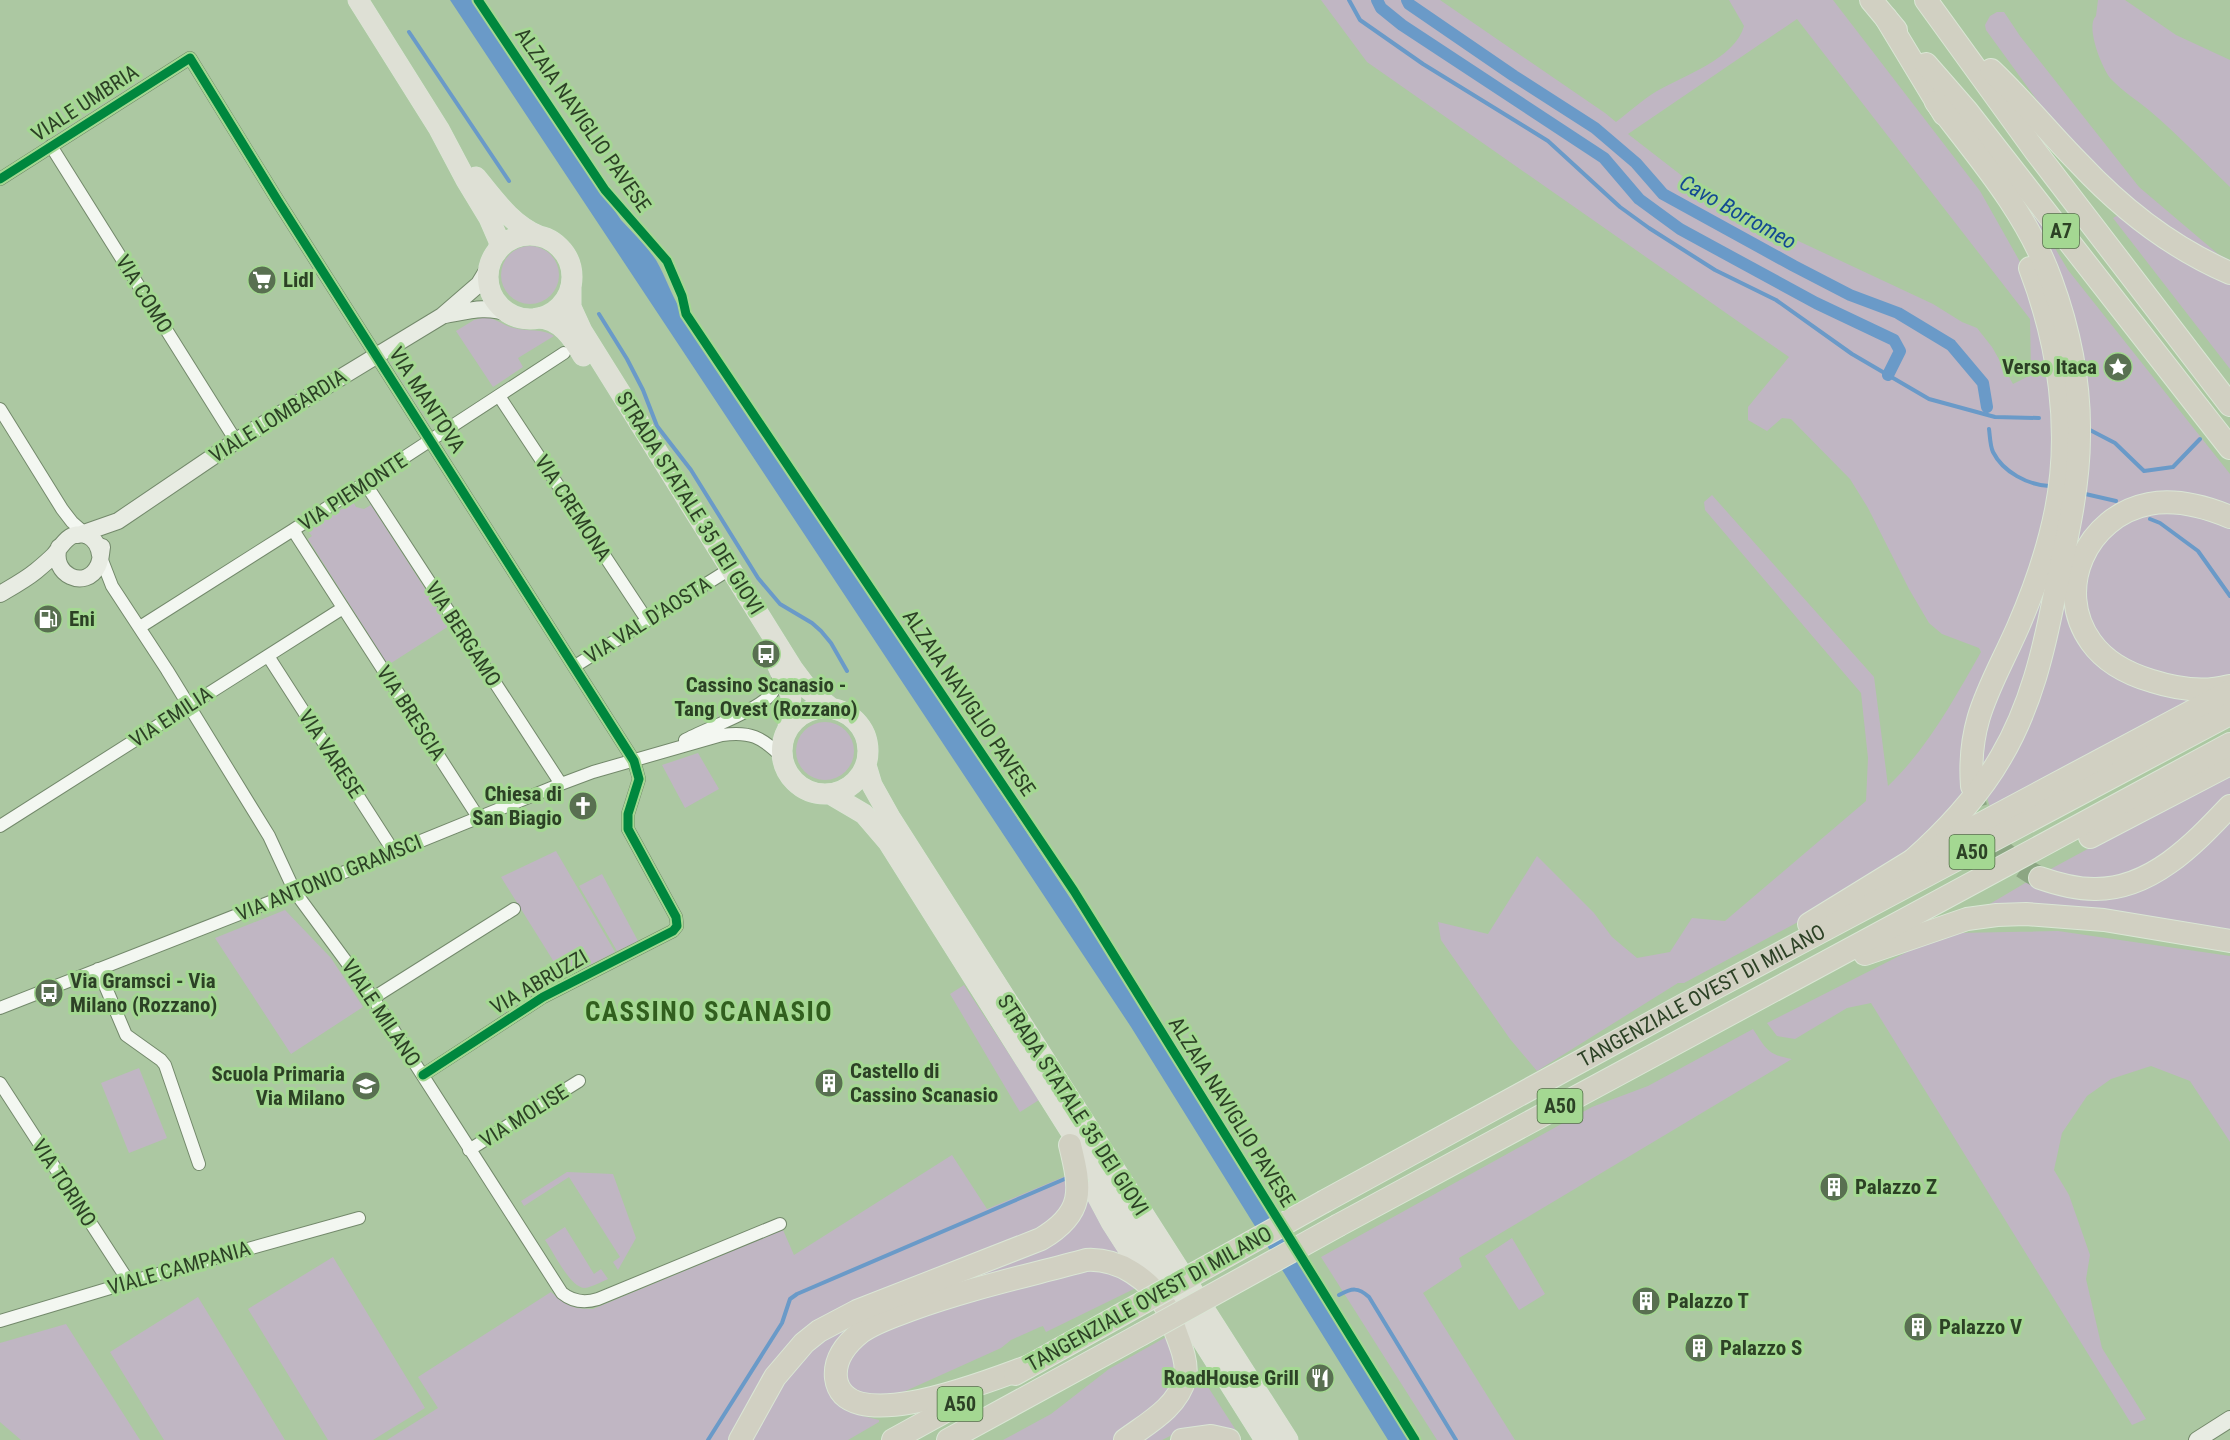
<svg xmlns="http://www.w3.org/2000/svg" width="2230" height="1440" viewBox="0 0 2230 1440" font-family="'Roboto Condensed',sans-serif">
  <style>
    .green { fill: #c0b6c3; fill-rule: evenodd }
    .water { fill: #6a9ac8 }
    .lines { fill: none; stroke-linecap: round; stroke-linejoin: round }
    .stream { stroke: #6a9ac8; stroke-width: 4 }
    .canal { stroke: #6a9ac8; stroke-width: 12 }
    .highway-tunnel { stroke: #8ca683; stroke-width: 22; stroke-dasharray: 22 11; stroke-linecap: butt }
    .street-casing { stroke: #73896b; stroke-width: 14 }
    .secondary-casing { stroke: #73896b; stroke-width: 18 }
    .primary-casing { stroke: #dae6d5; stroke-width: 21 }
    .highway-casing { stroke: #dae6d5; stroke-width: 24 }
    .street { stroke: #f3f7f1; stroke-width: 12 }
    .secondary { stroke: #e8ece3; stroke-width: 16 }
    .primary { stroke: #dee0d5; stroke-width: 20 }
    .highway { stroke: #d1d0c2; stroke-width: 22 }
    .highway-bridge-casing { stroke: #dae6d5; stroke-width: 24; stroke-linecap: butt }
    .highway-bridge { stroke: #d1d0c2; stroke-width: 22 }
    .cycleway-casing { stroke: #a4d892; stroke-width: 13 }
    .cycleway { stroke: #00873e; stroke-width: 9 }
    .labels { text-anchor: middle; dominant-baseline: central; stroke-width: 6; stroke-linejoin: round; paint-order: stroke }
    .shield { fill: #a4d892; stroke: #506e46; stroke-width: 1.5 }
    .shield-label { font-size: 20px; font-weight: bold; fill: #2c4125 }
    .street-label { font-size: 21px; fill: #2c4125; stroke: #a4d892 }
    .poi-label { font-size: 21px; font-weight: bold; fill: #2c4125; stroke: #a4d892; text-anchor: start }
    .water-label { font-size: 22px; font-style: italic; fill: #134993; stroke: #a4d892 }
    .district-label { font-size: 27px; font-weight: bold; letter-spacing: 1.5px; fill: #315f1e; stroke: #a4d892 }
  </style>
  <rect width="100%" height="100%" fill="#acc8a2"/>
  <path class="green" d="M1321 0H1440L1605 113 1616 122C1629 112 1642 100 1657 91 1683 76 1736 58 1744 26L1729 0H1833L1980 191 2028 276 2049 357 2054 482 1966 793 1947 819 1854 892 1684 983H1678L1537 1071 1510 1039 1441 940 1438 922 1488 934 1537 856 1594 913 1612 937 1637 958 1670 952 1692 918 1725 921 1866 801 1868 758 1861 693 1705 510 1704 502 1712 495 1874 677 1888 786C1928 748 1954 699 1981 652L1979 648 1942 634 1929 623 1909 589 1868 508 1850 479 1791 419 1782 418 1767 431 1748 420V407L1789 357 1367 62ZM1797 19 2030 319 2031 375 2013 384 1992 347 1977 328 1962 322 1933 304 1745 216 1708 196 1628 134Z
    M2098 0H2125L2176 35 2230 60V187C2203 161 2178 135 2150 111 2137 100 2122 91 2111 79 2102 69 2085 26 2096 16Z
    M1997 12H2004L2020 36 2139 187 2218 254 2230 260V265L2136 209 2050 118 1986 30 1985 25 1990 16Z
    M2021 198 2037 218 2068 270 2230 474V509L2198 499 2085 534 2086 651 2197 697 1992 815 1987 797 2079 512Z
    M2122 213 2230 280V369L2113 218Z
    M501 275a29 29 0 1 1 58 0a29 29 0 1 1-58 0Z
    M486 317C497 319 504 326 514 328 528 332 542 328 554 336L518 358 523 367 493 387 456 331 474 320Z
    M353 502 356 507 364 509 371 505 449 626 388 665 308 539 312 536 308 531Z
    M2148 512H2190L2230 526V677L2174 679 2140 670 2097 640 2082 595 2095 549 2112 531Z
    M2050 571 2033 673 1986 771 1977 763 1981 738Z
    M796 751a29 29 0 1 1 58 0a29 29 0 1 1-58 0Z
    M698 753 719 789 685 808 662 765Z
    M2230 772V796L2190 837 2131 876 2103 881 2047 871Z
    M2230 818V935L1991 908 1988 905 2032 879 2099 896Z
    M556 851 615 952 564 978 501 877Z
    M602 874 638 941 617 951 579 886Z
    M285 910 331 958 363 1007 291 1054 215 938Z
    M2058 931 2230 956V1142L2190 1081 2151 1066 2111 1079 2087 1096 2062 1133 2054 1170 2069 1195 2090 1255 2086 1279 2102 1348 2146 1419 2132 1425 1871 1003 1847 1008 1795 1039 1777 1036 1767 1023 1911 950 1957 933Z
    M964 985 1039 1100 1020 1112 950 994Z
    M1753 1029C1766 1049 1768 1055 1792 1059L1459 1258 1462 1267 1423 1293 1515 1440H1437L1321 1257 1592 1107 1648 1086Z
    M139 1068 167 1138 129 1153 101 1083Z
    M952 1155 987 1209 1068 1175 1070 1199 1048 1227 843 1309 732 1440H387L438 1408 418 1377 551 1292C567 1306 572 1309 593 1309L783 1230 794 1255Z
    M567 1172 613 1174 636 1238 618 1270 613 1262 620 1257 569 1177 524 1206 521 1201Z
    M1086 1195 1125 1256 846 1336 845 1407 859 1415 879 1420V1422L848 1440H748L782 1379 832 1330 1038 1246Z
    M565 1227 594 1274 601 1269 608 1279C601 1282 592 1287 585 1288 570 1288 553 1251 545 1240Z
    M1512 1238 1545 1294 1519 1310 1485 1256Z
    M333 1257 425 1408 373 1440H328L248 1309Z
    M1104 1267 1136 1288 1046 1332 1043 1326 1040 1327 1011 1340 1001 1348 890 1398 878 1399 851 1389C848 1379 843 1369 849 1358 875 1310 1049 1280 1104 1267Z
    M198 1297 285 1440H164L110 1352Z
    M66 1324 140 1440H21L0 1422V1343Z
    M1168 1336 1176 1374 1171 1393 1117 1440H1003L1051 1414 1109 1369Z
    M1197 1370 1239 1435H1172L1162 1440H1139Z"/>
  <path class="water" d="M450 0H474L621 220C633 233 646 245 656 260 666 277 671 295 682 312L1147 1014 1412 1440H1388L1131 1027Z"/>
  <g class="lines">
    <path class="stream" d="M1349 0 1360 20 1423 64 1548 141 1620 207 1649 228 1715 270 1776 300 1852 354 1929 399 1995 417 2039 418
      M409 32 509 181
      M599 314 627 359 643 390 657 426 691 470 758 578 780 604 812 623 821 631 831 643 847 671
      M1989 429C1990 436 1990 446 1993 452 2003 472 2028 485 2049 486
      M2088 429 2115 443 2144 471 2173 467 2200 439
      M2081 493 2116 501
      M2150 519 2160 523 2198 551 2230 596
      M1339 1295C1352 1288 1358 1287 1369 1297L1456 1440
      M708 1440 782 1323 790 1299 797 1294 1067 1178"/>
    <path class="canal" d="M1377 0 1381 8 1402 25 1604 158 1639 199 1680 229 1816 303 1894 340 1900 351 1888 375
      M1407 0 1409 4 1514 76 1595 128 1636 163 1663 194 1794 266 1850 295 1898 313 1951 345 1983 383 1987 407"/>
    <path class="highway-tunnel" d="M1972 786C1977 831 2002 857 2040 878"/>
    <g class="street-casing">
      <path id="street" d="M51 146 236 441
        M0 179 190 58 278 201 634 761 639 779 628 814V829L676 917 677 926 673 931 543 997 423 1075
        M499 396 647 620
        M0 409 62 509 72 522 88 536
        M365 483 561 784
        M293 530 478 817
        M100 555 112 586 167 670 269 836 295 892 373 998 562 1293C573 1302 585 1303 598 1299L780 1224
        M140 627 293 530 564 353
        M268 656 394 852
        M575 666 722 574
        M685 740C705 729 760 710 772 693 777 687 779 678 779 671
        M0 826 343 608
        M98 969 126 1035 161 1060 165 1065 199 1164
        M373 998 514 909
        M0 1008 283 897 561 784 593 772 722 735C750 731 762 737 782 757
        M0 1083 129 1282
        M469 1150 579 1081
        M0 1321 137 1280 359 1218"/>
    </g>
    <g class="secondary-casing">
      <path id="secondary" d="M445 315C468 311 487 305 510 314
        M78 535 118 521 236 441 442 316 479 284 490 266
        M59 547C50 575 86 591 98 566 101 560 101 553 102 547
        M0 594C12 587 25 580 36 571 42 566 48 561 54 555 63 544 70 529 88 536 96 540 99 547 100 555
        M2197 1440 2230 1419"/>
    </g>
    <g class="primary-casing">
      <path id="primary" d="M358 0 439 129 466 180 489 218 499 241V247L496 253
        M476 177C495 200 511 224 539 236
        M488 277a42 42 0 1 1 84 0a42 42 0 1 1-84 0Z
        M571 286V307L582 331 793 669 808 689 831 708
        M537 318C560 318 573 338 583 356
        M776 662 791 695 788 729
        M782 751a43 43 0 1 1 86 0a43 43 0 1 1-86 0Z
        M866 765 872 785 891 819 1288 1440
        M830 794 864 814 888 842 1265 1440
        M1094 1190 1111 1222 1150 1283"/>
    </g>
    <g class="highway-casing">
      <g id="highway">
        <path d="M1871 0 1896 30"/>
        <path d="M1926 0 2036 152 2230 405"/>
        <path d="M1886 18 1944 114"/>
        <path d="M1926 64 1967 111 2230 448"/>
        <path d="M1991 70C2022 99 2049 133 2079 163 2122 209 2172 248 2230 273"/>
        <path d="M2229 686C2203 693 2177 689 2152 681 2128 674 2106 663 2091 642 2053 589 2087 516 2149 504 2175 499 2206 507 2230 517"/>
        <path d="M1972 786C1967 719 1992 686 2018 627 2034 590 2048 550 2056 510 2072 430 2059 344 2030 268"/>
        <path d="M2090 837 2230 764"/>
        <path d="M1913 860C1948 829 1978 797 2001 757 2031 706 2044 650 2055 593 2066 542 2079 489 2079 436 2080 384 2069 329 2051 280 2027 213 1979 158 1936 102"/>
        <path d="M2040 878C2057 884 2076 889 2094 889 2151 890 2194 844 2230 806"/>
        <path d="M1809 924 1913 860 2230 691"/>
        <path d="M1865 954 1967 919 1997 915 2026 914 2104 920 2230 941"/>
        <path id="s1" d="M1325 1201 1713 989 2230 714"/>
        <path d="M1339 1225 2230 744"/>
        <path d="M1027 1367C991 1380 844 1440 836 1378 834 1359 847 1343 861 1332 875 1322 894 1316 910 1310 967 1289 1027 1276 1086 1260 1119 1258 1149 1279 1166 1307 1170 1314 1173 1324 1176 1333 1181 1346 1188 1363 1185 1378 1178 1407 1148 1423 1125 1440"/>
        <path d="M1015 1374 1142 1303"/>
        <path d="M740 1440 775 1377 804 1343 819 1331 857 1311 1041 1239C1085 1213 1081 1190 1070 1145"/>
        <path d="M893 1440 962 1402"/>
        <path d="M948 1440 1140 1335"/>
        <path d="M1182 1440 1211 1436 1229 1440"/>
      </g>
    </g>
    <use href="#street" class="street"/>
    <use href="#secondary" class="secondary"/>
    <use href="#primary" class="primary"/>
    <use href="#highway" class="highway"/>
    <g class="highway-bridge-casing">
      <path id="highway-bridge" d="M1142 1303 1325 1201
        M1140 1335 1339 1225"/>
    </g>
    <use href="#highway-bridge" class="highway-bridge"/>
    <g class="cycleway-casing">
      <path id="cycleway" d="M478 0 605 190 667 261 682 296 686 314 1074 891 1415 1440
        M0 179 190 58 278 201 634 761 639 779 628 814V829L676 917 677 926 673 931 543 997 423 1075"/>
    </g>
    <use href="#cycleway" class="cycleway"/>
  </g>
  <defs>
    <g id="supermarket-disc" transform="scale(1.5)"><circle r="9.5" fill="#597051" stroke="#a4d892"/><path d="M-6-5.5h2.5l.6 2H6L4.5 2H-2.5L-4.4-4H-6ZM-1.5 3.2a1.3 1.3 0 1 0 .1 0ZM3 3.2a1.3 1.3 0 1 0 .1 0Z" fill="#fff"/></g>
    <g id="sight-disc" transform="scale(1.5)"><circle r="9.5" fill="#597051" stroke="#a4d892"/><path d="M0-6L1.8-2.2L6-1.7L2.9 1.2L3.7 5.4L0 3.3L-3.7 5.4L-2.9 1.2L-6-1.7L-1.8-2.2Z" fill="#fff"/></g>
    <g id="fuel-disc" transform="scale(1.5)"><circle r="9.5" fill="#597051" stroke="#a4d892"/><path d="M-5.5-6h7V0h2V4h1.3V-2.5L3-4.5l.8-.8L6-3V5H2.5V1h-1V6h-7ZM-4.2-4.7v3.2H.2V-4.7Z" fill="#fff"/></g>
    <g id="bus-disc" transform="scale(1.5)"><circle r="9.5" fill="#597051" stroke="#a4d892"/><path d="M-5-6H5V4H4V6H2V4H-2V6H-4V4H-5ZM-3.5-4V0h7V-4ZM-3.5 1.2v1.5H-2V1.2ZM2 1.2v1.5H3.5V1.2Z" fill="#fff"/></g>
    <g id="church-disc" transform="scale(1.5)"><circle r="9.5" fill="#597051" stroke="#a4d892"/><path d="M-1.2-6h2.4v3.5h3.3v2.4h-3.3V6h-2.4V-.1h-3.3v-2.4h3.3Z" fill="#fff"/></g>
    <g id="building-disc" transform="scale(1.5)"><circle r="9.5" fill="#597051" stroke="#a4d892"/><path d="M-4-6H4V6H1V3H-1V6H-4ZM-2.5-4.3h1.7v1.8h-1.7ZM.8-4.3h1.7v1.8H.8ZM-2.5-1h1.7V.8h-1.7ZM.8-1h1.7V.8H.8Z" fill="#fff"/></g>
    <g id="school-disc" transform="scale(1.5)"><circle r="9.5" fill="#597051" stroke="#a4d892"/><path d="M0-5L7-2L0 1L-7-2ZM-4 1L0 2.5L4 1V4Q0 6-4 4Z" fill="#fff"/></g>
    <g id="restaurant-disc" transform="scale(1.5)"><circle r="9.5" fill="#597051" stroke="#a4d892"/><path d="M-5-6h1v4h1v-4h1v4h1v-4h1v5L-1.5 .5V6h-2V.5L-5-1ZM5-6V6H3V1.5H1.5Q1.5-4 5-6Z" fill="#fff"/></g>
  </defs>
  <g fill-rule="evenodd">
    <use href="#supermarket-disc" x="262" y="280"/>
    <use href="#sight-disc" x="2118" y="367"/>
    <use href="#fuel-disc" x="48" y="619"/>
    <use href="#bus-disc" x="766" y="654"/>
    <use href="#church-disc" x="583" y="806"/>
    <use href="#bus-disc" x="49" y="993"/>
    <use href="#building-disc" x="829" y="1083"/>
    <use href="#school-disc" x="366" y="1086"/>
    <use href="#building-disc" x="1834" y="1187"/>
    <use href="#building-disc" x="1646" y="1301"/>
    <use href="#building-disc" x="1918" y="1327"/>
    <use href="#building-disc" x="1699" y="1348"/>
    <use href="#restaurant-disc" x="1320" y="1378"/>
  </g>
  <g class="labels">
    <g class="shield">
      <rect x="2043" y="214" width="36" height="34" rx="4.5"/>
      <rect x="1949.5" y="835" width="45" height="34" rx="4.5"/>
      <rect x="1537.5" y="1089" width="45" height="34" rx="4.5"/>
      <rect x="937.5" y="1387" width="45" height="34" rx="4.5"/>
    </g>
    <g class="shield-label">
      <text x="2061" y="231">A7</text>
      <text x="1972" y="852">A50</text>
      <text x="1560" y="1106">A50</text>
      <text x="960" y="1404">A50</text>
    </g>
    <g class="street-label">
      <text transform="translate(85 103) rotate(-33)">VIALE UMBRIA</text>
      <text transform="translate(583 120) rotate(55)">ALZAIA NAVIGLIO PAVESE</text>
      <text transform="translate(144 294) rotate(58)">VIA COMO</text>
      <text transform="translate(427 400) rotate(57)">VIA MANTOVA</text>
      <text transform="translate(278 416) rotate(-32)">VIALE LOMBARDIA</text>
      <text transform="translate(353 492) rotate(-33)">VIA PIEMONTE</text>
      <text transform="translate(690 503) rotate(58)">STRADA STATALE 35 DEI GIOVI</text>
      <text transform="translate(573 508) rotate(57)">VIA CREMONA</text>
      <text transform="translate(648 620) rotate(-32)">VIA VAL D'AOSTA</text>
      <text transform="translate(463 634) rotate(57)">VIA BERGAMO</text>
      <text transform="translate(969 703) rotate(56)">ALZAIA NAVIGLIO PAVESE</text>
      <text transform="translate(411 713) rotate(57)">VIA BRESCIA</text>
      <text transform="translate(171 717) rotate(-33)">VIA EMILIA</text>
      <text transform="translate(331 754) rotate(57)">VIA VARESE</text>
      <text transform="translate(329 878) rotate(-22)">VIA ANTONIO GRAMSCI</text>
      <text transform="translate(539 982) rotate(-30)">VIA ABRUZZI</text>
      <text stroke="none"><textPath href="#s1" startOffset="429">TANGENZIALE OVEST DI MILANO</textPath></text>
      <text transform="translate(381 1013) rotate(56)">VIALE MILANO</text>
      <text transform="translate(1073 1105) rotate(57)">STRADA STATALE 35 DEI GIOVI</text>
      <text transform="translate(1232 1112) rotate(58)">ALZAIA NAVIGLIO PAVESE</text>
      <text transform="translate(524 1116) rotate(-32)">VIA MOLISE</text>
      <text transform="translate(64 1183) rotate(57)">VIA TORINO</text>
      <text transform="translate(179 1268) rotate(-16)">VIALE CAMPANIA</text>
      <text transform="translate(1149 1299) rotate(-29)">TANGENZIALE OVEST DI MILANO</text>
    </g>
    <g class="poi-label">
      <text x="283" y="280">Lidl</text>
      <text x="2097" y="367" text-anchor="end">Verso Itaca</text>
      <text x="69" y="619">Eni</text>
      <text x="766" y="685" text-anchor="middle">Cassino Scanasio -<tspan x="766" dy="24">Tang Ovest (Rozzano)</tspan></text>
      <text x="562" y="794" text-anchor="end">Chiesa di<tspan x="562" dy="24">San Biagio</tspan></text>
      <text x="70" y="981">Via Gramsci - Via<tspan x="70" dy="24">Milano (Rozzano)</tspan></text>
      <text x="850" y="1071">Castello di<tspan x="850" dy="24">Cassino Scanasio</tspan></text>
      <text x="345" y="1074" text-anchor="end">Scuola Primaria<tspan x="345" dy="24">Via Milano</tspan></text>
      <text x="1855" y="1187">Palazzo Z</text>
      <text x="1667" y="1301">Palazzo T</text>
      <text x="1939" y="1327">Palazzo V</text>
      <text x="1720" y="1348">Palazzo S</text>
      <text x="1299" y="1378" text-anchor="end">RoadHouse Grill</text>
    </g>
    <g class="water-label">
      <text transform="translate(1738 212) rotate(29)">Cavo Borromeo</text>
    </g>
    <g class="district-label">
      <text x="709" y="1012">CASSINO SCANASIO</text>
    </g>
  </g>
</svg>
